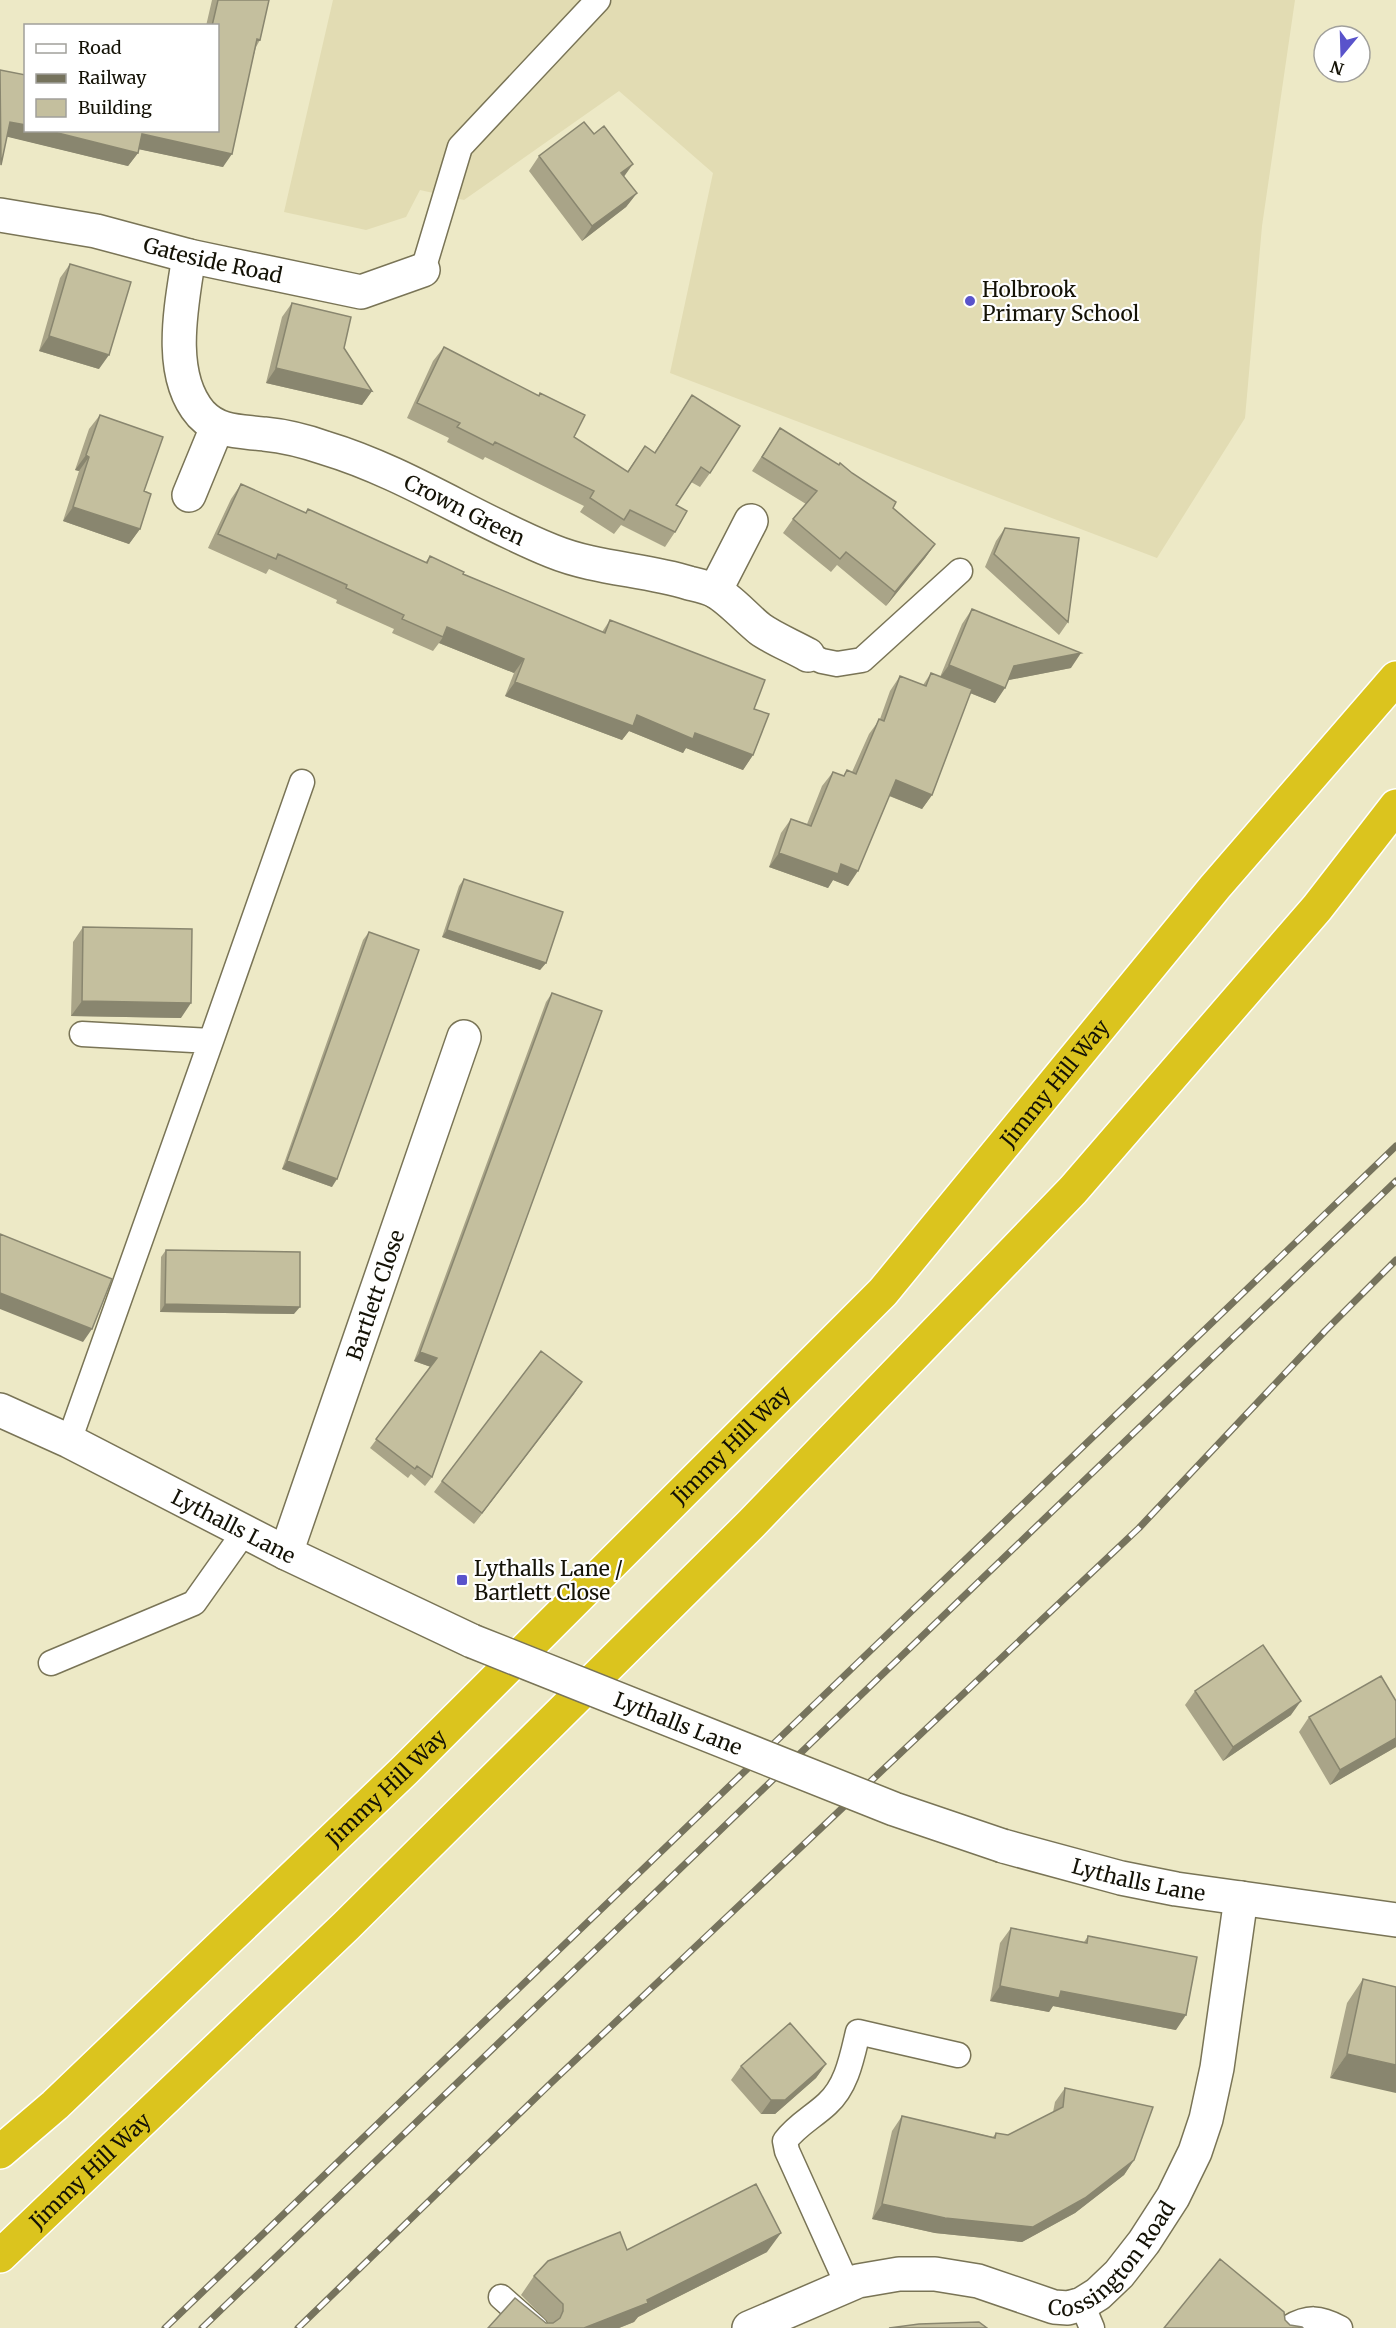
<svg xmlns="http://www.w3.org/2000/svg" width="1396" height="2328" viewBox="0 0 1396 2328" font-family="Merriweather,serif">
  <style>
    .built { fill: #e2dcb3 }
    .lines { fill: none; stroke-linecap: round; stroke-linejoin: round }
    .lane-casing { stroke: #797456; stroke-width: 27 }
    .street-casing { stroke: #797456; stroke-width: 36 }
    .secondary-casing { stroke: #797456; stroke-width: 36 }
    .highway-casing { stroke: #fff; stroke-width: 36 }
    .lane { stroke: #fff; stroke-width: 24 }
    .street { stroke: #fff; stroke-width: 33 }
    .secondary { stroke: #fff; stroke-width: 33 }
    .highway { stroke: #dbc41e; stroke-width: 33 }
    .rail-casing { stroke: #76735d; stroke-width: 7 }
    .rail { stroke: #fff; stroke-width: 4.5; stroke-dasharray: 14; stroke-linecap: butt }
    .secondary-bridge-casing { stroke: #797456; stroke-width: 36; stroke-linecap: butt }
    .secondary-bridge { stroke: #fff; stroke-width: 33 }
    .wall { fill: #a9a488 }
    .shaded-wall { fill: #89866f }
    .building { fill: #c4bf9e; stroke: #89866f; stroke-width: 1.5 }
    .poi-dot { fill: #5953cb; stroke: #fff; stroke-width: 2 }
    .labels { text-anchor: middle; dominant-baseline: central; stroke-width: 4.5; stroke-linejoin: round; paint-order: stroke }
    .street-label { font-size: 21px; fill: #141206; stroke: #fff }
    .poi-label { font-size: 21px; fill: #141206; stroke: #fff; text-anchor: start }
  </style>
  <rect width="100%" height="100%" fill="#ede9c6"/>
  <path class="built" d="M333 0H1295L1262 226 1245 418 1157 558 670 373 713 173 619 91 464 200 420 190 406 217 366 230 284 212Z"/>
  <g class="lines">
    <g class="lane-casing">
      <path id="lane" d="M423 270 460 147 598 0
        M808 655 822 661 837 664 862 660 960 571
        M211 1041 302 782
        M69 1441 211 1041 82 1034
        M51 1663 194 1603 245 1531
        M848 2286 787 2151 785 2141C797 2125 813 2117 827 2104 847 2086 852 2057 858 2032L958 2055
        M501 2297 536 2328
        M1082 2304 1092 2328
        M1288 2328C1308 2316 1320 2317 1340 2328"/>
    </g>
    <g class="street-casing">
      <g id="street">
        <path id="s1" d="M0 215 96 231 189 256 361 292 423 270"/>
        <path id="s2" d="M189 256C182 303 166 374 201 414 219 433 240 431 264 434 285 436 305 441 325 448 405 472 475 520 552 551 596 569 644 569 689 583 697 585 707 587 715 591 731 600 745 617 760 629 774 639 792 646 808 655"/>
        <path d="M189 495 217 427"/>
        <path d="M715 591 751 521"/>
        <path id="s3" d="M286 1553 464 1037"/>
        <path id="s4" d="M749 2328 858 2281 899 2274H935L978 2281 1054 2307 1068 2308 1082 2304 1098 2294 1119 2274 1144 2242 1173 2197 1195 2152 1206 2119 1217 2068 1241 1898"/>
      </g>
    </g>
    <g class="secondary-casing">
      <g id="secondary">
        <path id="s5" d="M0 1410 69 1441 286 1553 472 1641"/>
        <path id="s6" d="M1003 1846 1121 1878 1176 1889 1396 1920"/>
      </g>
    </g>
    <g class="highway-casing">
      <g id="highway">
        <path id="s7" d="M0 2152 55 2105 405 1770 883 1292 1215 887 1396 678"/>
        <path id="s8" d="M0 2256 346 1926 752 1523 1073 1190 1317 908 1396 806"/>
      </g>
    </g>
    <use href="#lane" class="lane"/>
    <use href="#street" class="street"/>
    <use href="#secondary" class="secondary"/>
    <use href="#highway" class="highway"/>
    <g class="rail-casing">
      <path id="rail" d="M165 2328 1396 1146
        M202 2328 1396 1181
        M298 2328 551 2083 1139 1528 1325 1331 1396 1260"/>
    </g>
    <use href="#rail" class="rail"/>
    <g class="secondary-bridge-casing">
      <g id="secondary-bridge">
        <path id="s9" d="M472 1641 894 1809 1003 1846"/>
      </g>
    </g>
    <use href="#secondary-bridge" class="secondary-bridge"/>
  </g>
  <path class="wall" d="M212 0H269L260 40 256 47 223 167 139 149 138 153 128 166 6 136 0 166V70L218 130V26H206Z
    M539 156 624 177 637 193 626 207 582 241 529 171Z
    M70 264 99 369 39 351 60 278Z
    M292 303 344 348 372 391 362 405 266 383 282 317Z
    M444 347 574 437 627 472 645 446 654 453 692 395 710 473 700 487 691 482 676 505 675 532 665 547 621 525 614 534 580 512 584 506 485 457 483 460 447 442 449 438 407 418 433 361Z
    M100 415 144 491 140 529 129 544 63 521 79 471 75 470 89 429Z
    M780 428 893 508 935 544 925 558 886 606 837 565 831 572 783 533 793 519 806 504 752 471Z
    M241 484 305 513 308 509 425 563 430 556 463 574 602 632 610 620 754 709 753 755 743 770 686 748 683 753 629 731 622 740 505 696 514 673 439 643 433 651 392 633 394 629 336 603 337 600 269 569 266 574 208 548 231 499Z
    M1005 528 1068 622 1059 635 985 567 996 541Z
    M972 609 1071 668 1008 680 995 703 970 693 932 795 922 809 889 796 848 886 833 880 828 888 769 867 781 833 791 819 807 824 822 786 833 772 843 776 847 770 852 772 869 734 880 719 890 691 900 676 923 685 931 673 940 677 962 624Z
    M464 879 546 963 540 970 442 937 459 886Z
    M83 927 181 1018 71 1016 73 942Z
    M369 932 332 1187 282 1169 363 940Z
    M552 993 432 1477 425 1486 411 1474 408 1478 370 1448 431 1367 414 1361 546 1002Z
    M166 1250 294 1314 160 1312 161 1257Z
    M582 1382 474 1524 434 1492 442 1481Z
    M1195 1691 1291 1715 1223 1761 1185 1705Z
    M1396 1701V1747L1330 1785 1299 1732 1309 1717Z
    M1011 1928 1084 1942 1088 1936 1176 2030 1053 2006 1049 2012 990 2001 1000 1943Z
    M1363 1979 1396 1987 1330 2078 1347 2003Z
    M826 2064 816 2078 775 2114H761L731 2080 741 2066Z
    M1065 2088 1134 2160 1124 2175 1075 2213 1022 2242 935 2233 872 2219 892 2131 902 2116 993 2137 996 2133 1008 2135 1053 2112 1055 2102Z
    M627 2250 767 2252 638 2317 634 2322 619 2328H488L549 2323 521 2295 534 2276Z"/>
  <path class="shaded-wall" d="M10 122 26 125V130H46L138 153 128 166 0 135Z
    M142 134 232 154 223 167 133 148Z
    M633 164 623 178 621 173Z
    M637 193 626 207 582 241 592 226Z
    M49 336 109 355 99 369 39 351Z
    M276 368 372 391 362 405 266 383Z
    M86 455 89 457 79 471 75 470Z
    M73 507 140 529 129 544 63 521Z
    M935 544 925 558 886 606 895 592Z
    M447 627 524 659 514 673 439 643 443 637Z
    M1081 653 1071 668 1004 681 1014 666Z
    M949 665 1005 688 995 703 938 680Z
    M515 682 637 715 695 733 753 755 743 770 686 748 683 753 629 731 622 740 505 696Z
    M896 780 932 795 922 809 885 794Z
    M779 853 841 864 858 871 848 886 833 880 828 888 769 867Z
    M447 930 546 963 540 970 442 937Z
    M82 1001 191 1003 181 1018 71 1016Z
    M287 1161 337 1179 332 1187 282 1169Z
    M0 1293 92 1329 83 1342 0 1309Z
    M165 1304 300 1307 294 1314 160 1312Z
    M420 1352 437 1358 431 1367 414 1361Z
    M582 1382 574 1394 474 1524 482 1513Z
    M1301 1701 1291 1715 1223 1761 1233 1747Z
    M1396 1738V1747L1330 1785 1340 1770Z
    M1000 1986 1061 1991 1186 2015 1176 2030 1053 2006 1049 2012 990 2001Z
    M1347 2054 1396 2065V2093L1330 2078Z
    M826 2064 816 2078 775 2114H761L771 2100Z
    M1134 2160 1124 2175 1075 2213 1022 2242 935 2233 872 2219 882 2204Z
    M781 2233 767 2252 638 2317 634 2322 619 2328H584L647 2300Z"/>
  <path class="building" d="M218 0H269L260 40 257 39 232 154 142 134 138 153 46 130H218V26H212Z
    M0 70 26 75V125L10 122 1 165Z
    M584 122 594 134 604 126 633 164 621 173 637 193 592 226 539 156Z
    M70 264 131 282 109 355 49 336Z
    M292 303 351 317 344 348 372 391 276 368Z
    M444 347 539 396 540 393 585 415 574 437 628 472 645 446 655 453 692 395 740 426 710 473 701 467 676 505 687 511 675 532 630 510 624 520 590 498 594 491 495 442 493 445 457 427 460 423 417 403Z
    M100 415 163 437 144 491 151 494 140 529 73 507 89 457 86 455Z
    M780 428 839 465 840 463 852 473 896 502 893 508 935 544 895 592 846 552 840 559 793 519 817 491 762 457Z
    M241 484 306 513 308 509 427 563 430 556 464 572 463 574 605 633 610 620 765 680 754 709 769 714 753 755 695 733 693 739 637 715 633 726 515 682 524 659 447 627 443 637 402 619 404 615 346 588 347 585 278 554 276 559 218 534Z
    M1005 528 1079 538 1068 622 994 554Z
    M972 609 1081 653 1014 666 1005 688 949 665Z
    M931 673 972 689 932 795 896 780 858 871 841 864 838 874 779 853 791 819 811 826 833 772 844 776 847 770 856 774 879 719 884 721 900 676 926 686Z
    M464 879 563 912 546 963 447 930Z
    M83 927 192 929 191 1003 82 1001Z
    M369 932 419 950 337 1179 287 1161Z
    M552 993 602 1011 432 1477 417 1466 415 1469 376 1439 437 1358 420 1352Z
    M0 1234 112 1279 92 1329 0 1293Z
    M166 1250 300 1252V1307L165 1304Z
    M541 1351 582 1382 482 1513 442 1481Z
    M1263 1645 1301 1701 1233 1747 1195 1691Z
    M1381 1676 1396 1701V1738L1340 1770 1309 1717Z
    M1011 1928 1087 1943 1088 1936 1197 1957 1186 2015 1061 1991 1059 1998 1000 1986Z
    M1363 1979 1396 1987V2065L1347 2054Z
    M790 2023 826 2064 785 2100H771L741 2066Z
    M1065 2088 1153 2107 1134 2160 1085 2198 1033 2227 945 2218 882 2204 902 2116 995 2138 996 2133 1008 2135 1063 2107Z
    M756 2184 781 2233 647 2300 648 2303 584 2328H488L515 2298 546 2323H553L560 2318 563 2311V2304L534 2276 548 2261 620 2232 627 2250Z
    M1220 2259 1284 2312 1285 2320 1290 2325 1302 2327 1303 2328H1164Z
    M979 2322 987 2328H889L919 2324Z"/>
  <g class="poi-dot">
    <circle cx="970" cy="301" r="6"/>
    <rect x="456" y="1574" width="12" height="12" rx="3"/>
  </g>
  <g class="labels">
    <g class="street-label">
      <text stroke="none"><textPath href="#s1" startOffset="218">Gateside Road</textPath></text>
      <text stroke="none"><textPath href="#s2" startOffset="447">Crown Green</textPath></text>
      <text stroke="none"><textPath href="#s7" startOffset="1503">Jimmy Hill Way</textPath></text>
      <text stroke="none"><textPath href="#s3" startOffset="273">Bartlett Close</textPath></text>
      <text stroke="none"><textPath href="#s7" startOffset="1017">Jimmy Hill Way</textPath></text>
      <text stroke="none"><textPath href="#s5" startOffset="261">Lythalls Lane</textPath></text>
      <text stroke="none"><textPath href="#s9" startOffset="222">Lythalls Lane</textPath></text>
      <text stroke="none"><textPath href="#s7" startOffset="531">Jimmy Hill Way</textPath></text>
      <text stroke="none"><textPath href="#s6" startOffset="140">Lythalls Lane</textPath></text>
      <text stroke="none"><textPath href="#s8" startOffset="124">Jimmy Hill Way</textPath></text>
      <text stroke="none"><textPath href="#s4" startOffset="399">Cossington Road</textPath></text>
    </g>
    <g class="poi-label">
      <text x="982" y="289">Holbrook<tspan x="982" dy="24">Primary School</tspan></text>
      <text x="474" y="1568">Lythalls Lane /<tspan x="474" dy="24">Bartlett Close</tspan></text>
    </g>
  </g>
  <rect x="24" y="24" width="195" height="108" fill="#ffffff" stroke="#a1a09b" stroke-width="1.5"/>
  <rect x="36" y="44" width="30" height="9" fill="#ffffff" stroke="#a1a09b" stroke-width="1.5"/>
  <text x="78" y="54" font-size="18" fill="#141206">Road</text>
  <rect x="36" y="74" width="30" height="9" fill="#76735d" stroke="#a1a09b" stroke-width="1.5"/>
  <text x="78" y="84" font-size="18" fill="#141206">Railway</text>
  <rect x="36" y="99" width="30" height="18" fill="#c4bf9e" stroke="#a1a09b" stroke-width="1.5"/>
  <text x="78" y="114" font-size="18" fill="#141206">Building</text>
  <g transform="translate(1342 54) rotate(199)"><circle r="28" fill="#ffffff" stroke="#a1a09b" stroke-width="1.5"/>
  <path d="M0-4.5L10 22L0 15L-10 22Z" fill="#5953cb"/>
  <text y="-9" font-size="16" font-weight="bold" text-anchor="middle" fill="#141206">N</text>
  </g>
</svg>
